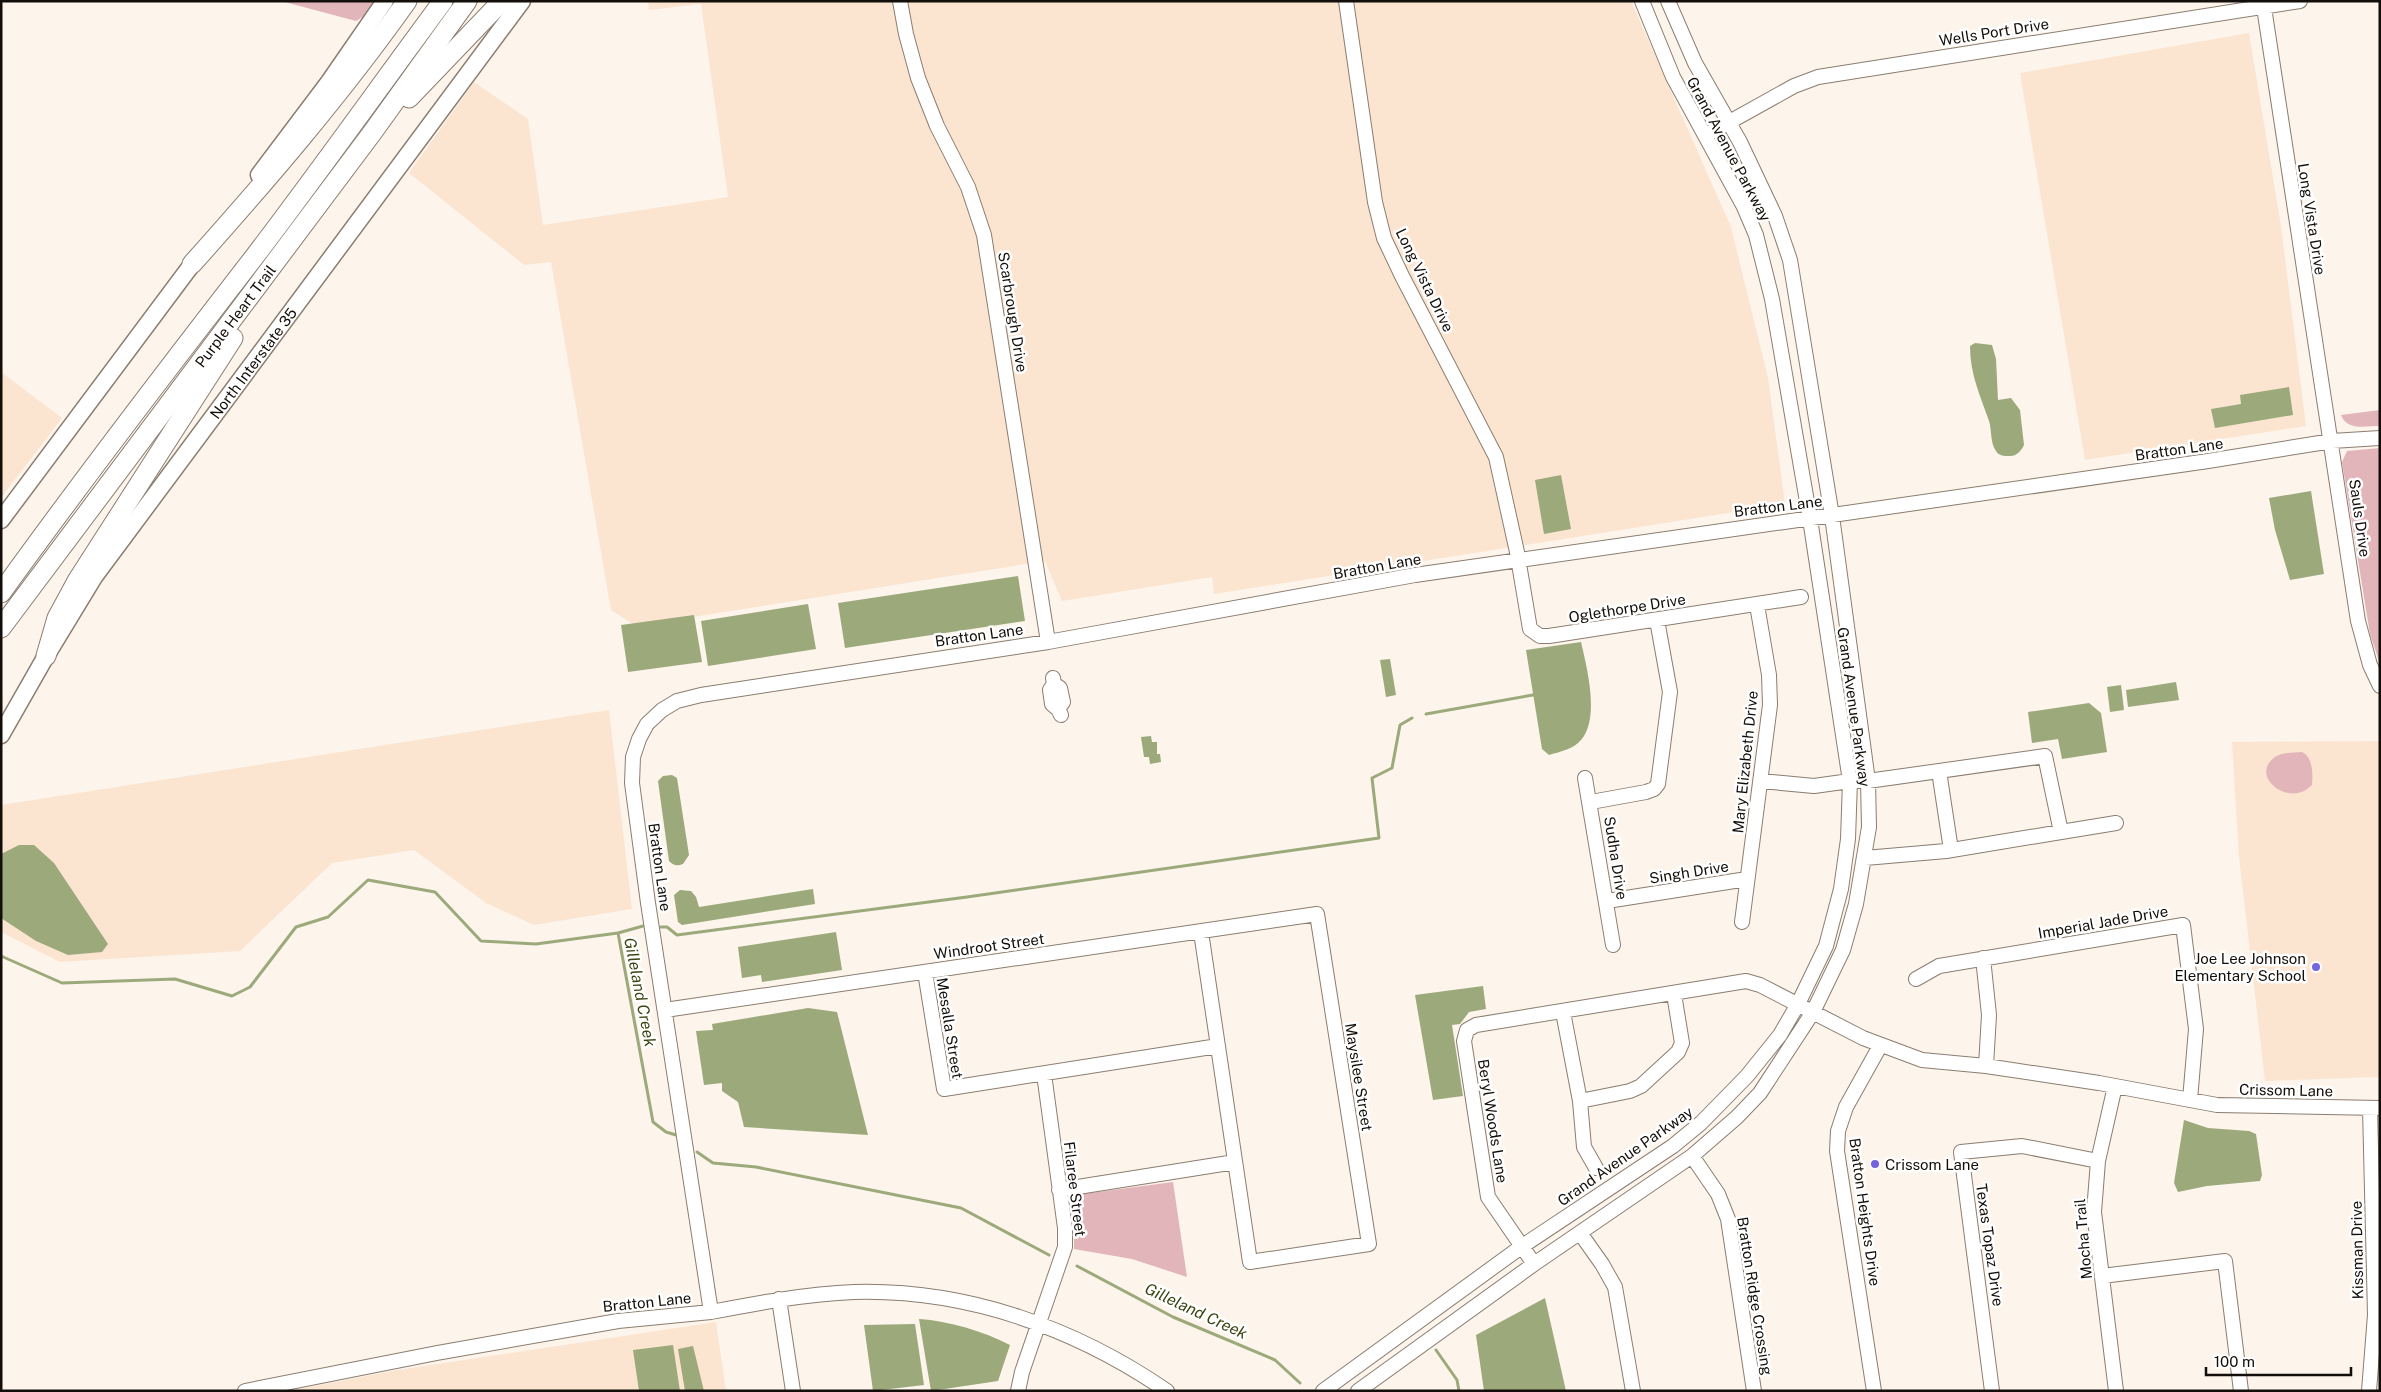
<svg xmlns="http://www.w3.org/2000/svg" width="2381" height="1392" viewBox="0 0 2381 1392" font-family="'Public Sans',sans-serif">
  <style>
    .built { fill: #fbe5d1 }
    .green { fill: #e2b5bb }
    .water { fill: #9ba97b }
    .lines { fill: none; stroke-linecap: round; stroke-linejoin: round }
    .stream { stroke: #9ba97b; stroke-width: 3 }
    .minor-casing { stroke: #8b7d70; stroke-width: 16 }
    .major-casing { stroke: #8b7d70; stroke-width: 19 }
    .highway-casing { stroke: #8b7d70; stroke-width: 21 }
    .minor { stroke: #fff; stroke-width: 14 }
    .major { stroke: #fff; stroke-width: 16 }
    .highway { stroke: #fff; stroke-width: 19 }
    .poi-dot { fill: #7464de; stroke: #fff; stroke-width: 2 }
    .labels { text-anchor: middle; dominant-baseline: central; stroke-width: 5; stroke-linejoin: round; paint-order: stroke }
    .street-label { font-size: 15px; fill: #130e09; stroke: #fff }
    .poi-label { font-size: 15px; fill: #130e09; stroke: #fff; text-anchor: end }
    .water-label { font-size: 16px; font-style: italic; fill: #3a4611; stroke: #fff }
  </style>
  <rect width="100%" height="100%" fill="#fdf4eb"/>
  <path class="built" d="M648 1H1631L1731 227 1768 378 1785 504 1214 594 1212 577 1062 601 1045 561 636 626 611 610 551 262 524 265 409 173 474 82 528 119 543 225 728 197 701 4 649 10Z
    M2249 33 2281 226 2306 426 2085 460 2020 73Z
    M1 372 62 418 1 498Z
    M609 710 632 909 534 925 486 903 414 850 332 863 240 951 60 962 1 932V805Z
    M2380 741V1077L2265 1081 2239 857 2232 742Z
    M716 1322 726 1391H289L398 1370Z"/>
  <path class="green" d="M281 1H374L364 16 356 21Z
    M2380 410V426C2365 426 2347 431 2341 415Z
    M2380 448V664L2370 634 2342 462 2347 451Z
    M2302 752C2313 757 2313 774 2312 785 2290 809 2248 776 2275 757 2282 752 2294 753 2302 752Z
    M1173 1182 1187 1277 1132 1259 1074 1249V1231L1070 1201 1075 1195Z"/>
  <path class="water" d="M1975 343 1992 345 1996 359 1998 400 2011 398 2020 410 2024 445C2021 451 2017 456 2010 456 2004 456 1999 456 1996 451 1990 443 1992 430 1989 421 1980 395 1970 374 1970 346Z
    M2289 387 2293 415 2215 428 2211 409 2241 404 2240 395Z
    M1561 475 1571 529 1544 534 1535 480Z
    M2311 491 2324 574 2290 580 2275 530 2269 498Z
    M1018 576 1025 621 845 648 838 603Z
    M808 604 816 649 708 666 701 621Z
    M694 615 702 662 628 672 621 625Z
    M1581 642C1587 668 1600 718 1581 740 1574 749 1559 752 1549 755L1542 749 1526 650Z
    M1390 659 1396 695 1386 697 1380 660Z
    M2176 682 2179 700 2128 707 2126 690Z
    M2121 685 2124 710 2110 712 2107 687Z
    M2089 703 2101 713 2107 752 2062 759 2058 739 2032 743 2028 712Z
    M1151 736 1152 742H1157V754H1160L1161 762 1150 764 1149 757H1144L1141 737Z
    M672 775 677 778 689 855 683 864C677 866 674 866 669 861L658 781 663 776Z
    M19 845H34L54 863 108 944 102 952 68 955 36 941 1 918V854Z
    M813 889 815 904 682 925 678 922 674 895 680 890 691 891 696 897 699 907Z
    M836 932 842 970 762 982 761 975 742 978 738 947Z
    M1483 986 1486 1009 1469 1012 1460 1024 1452 1025 1463 1096 1433 1100 1415 995Z
    M808 1008 837 1012 868 1135 744 1127 738 1102 722 1091V1083L704 1085 696 1031 713 1030 712 1024Z
    M2184 1120 2208 1128 2249 1131 2256 1134 2262 1175 2260 1181 2207 1186 2178 1192 2174 1183Z
    M1545 1298 1566 1391H1484L1476 1335Z
    M919 1319C949 1321 983 1331 1010 1345L998 1381 931 1391Z
    M915 1324 924 1385 873 1391 864 1325Z
    M673 1345 680 1391H639L633 1350Z
    M693 1346 704 1391H685L678 1349Z"/>
  <g class="lines">
    <path class="stream" d="M1426 714 1533 695
      M661 927H667L677 935 967 897 1379 838 1372 778 1392 768 1400 725 1412 718
      M618 933 643 926
      M1 956 62 983 175 979 232 996 250 987 296 927 328 917 368 880 435 892 481 941 536 944 618 933 653 1122 666 1132 676 1135
      M697 1152 713 1163 756 1167 961 1208 1049 1255
      M1077 1266 1173 1317 1275 1360 1300 1383
      M1436 1350 1457 1380 1459 1391"/>
    <g class="minor-casing">
      <path id="minor" d="M900 1 906 34 918 78 937 126 968 187 984 235 1048 642
        M1346 1 1375 202 1384 238 1402 276 1496 457 1517 552 1530 629 1540 636H1549L1801 597
        M2263 1 2358 621 2370 665 2380 686
        M1706 135 1794 86 1818 77 2300 1
        M1053 678 1054 684 1050 690 1052 704 1058 709 1061 715
        M1054 684 1060 688 1063 702 1058 709
        M1939 771 1951 850
        M1585 778 1613 945
        M1761 781 1814 786 1850 781H1868L2045 756 2061 832 1946 851 1865 858
        M1591 802 1646 792 1654 789 1658 784 1670 692 1657 620
        M2061 832 2116 823
        M1607 901 1747 879
        M1742 922 1770 705 1769 675 1757 605
        M1983 958 1989 1015 1986 1066
        M925 972 944 1089 1218 1046
        M1916 979 1939 966 2183 925 2196 1029 2190 1100
        M665 1010 1317 914 1369 1244 1250 1262 1201 932
        M1563 1012 1580 1101 1584 1147 1596 1168
        M2115 1086 2098 1161 2094 1212 2116 1391
        M1580 1101 1630 1091 1641 1086 1678 1052 1682 1043 1674 994
        M1692 1156 1718 1194 1728 1219 1754 1391
        M1059 1190 1235 1162
        M1580 1233 1602 1264 1615 1287 1633 1391
        M1534 1264 1488 1197 1464 1041 1467 1030 1476 1025 1746 981 1760 985 1863 1038 1922 1060 1986 1066 2099 1083 2217 1105 2380 1108
        M2102 1276 2225 1261 2241 1391
        M779 1299 793 1391
        M711 1312C758 1303 806 1294 854 1292 967 1289 1075 1328 1167 1391
        M245 1391 437 1353 618 1321 711 1312 648 903 632 783 633 757 639 739 647 724 662 710 677 701 701 695 1048 642 1415 575 2208 461 2332 441 2380 438
        M1018 1391 1022 1372 1065 1247V1228L1044 1074
        M1323 1391 1521 1247 1673 1146 1701 1123 1747 1076 1780 1035 1798 1004 1826 946 1841 889 1848 839 1850 781 1810 519 1772 299 1756 235 1744 207 1673 77 1642 1
        M1358 1391 1534 1264 1692 1156 1737 1117 1760 1093 1813 1012 1843 950 1856 904 1869 827 1868 781 1832 516 1790 260 1775 216 1740 142 1695 63 1668 1
        M1874 1391 1837 1151 1838 1131 1846 1107 1880 1046
        M1992 1391 1961 1152 2022 1146 2098 1161
        M2369 1391 2375 1315 2370 1108"/>
    </g>
    <g class="major-casing">
      <g id="major">
        <path d="M259 175 329 82 385 1"/>
        <path d="M1 520 199 255"/>
        <path id="s1" d="M1 735 46 656 94 577 522 1"/>
      </g>
    </g>
    <g class="highway-casing">
      <g id="highway">
        <path d="M409 98 502 1"/>
        <path d="M192 264C268 179 341 94 407 1"/>
        <path d="M1 593C83 479 169 367 255 256 319 172 380 86 443 1"/>
        <path id="s2" d="M1 628 372 133 467 1"/>
        <path d="M46 656 57 618 77 581 233 338"/>
      </g>
    </g>
    <use href="#minor" class="minor"/>
    <use href="#major" class="major"/>
    <use href="#highway" class="highway"/>
  </g>
  <g class="poi-dot">
    <circle cx="2316" cy="967" r="5"/>
    <circle cx="1875" cy="1164" r="5"/>
  </g>
  <g class="labels">
    <g class="street-label">
      <text transform="translate(1994 32) rotate(-9)">Wells Port Drive</text>
      <text transform="translate(1729 149) rotate(62)">Grand Avenue Parkway</text>
      <text transform="translate(2312 219) rotate(81)">Long Vista Drive</text>
      <text transform="translate(1425 280) rotate(64)">Long Vista Drive</text>
      <text transform="translate(1013 312) rotate(81)">Scarbrough Drive</text>
      <text stroke="none"><textPath href="#s2" startOffset="390">Purple Heart Trail</textPath></text>
      <text stroke="none"><textPath href="#s1" startOffset="450">North Interstate 35</textPath></text>
      <text transform="translate(2179 449) rotate(-8)">Bratton Lane</text>
      <text transform="translate(1778 506) rotate(-7)">Bratton Lane</text>
      <text transform="translate(2360 518) rotate(82)">Sauls Drive</text>
      <text transform="translate(1377 566) rotate(-10)">Bratton Lane</text>
      <text transform="translate(1627 608) rotate(-9)">Oglethorpe Drive</text>
      <text transform="translate(979 635) rotate(-8)">Bratton Lane</text>
      <text transform="translate(1854 707) rotate(82)">Grand Avenue Parkway</text>
      <text transform="translate(1745 762) rotate(-84)">Mary Elizabeth Drive</text>
      <text transform="translate(1616 858) rotate(81)">Sudha Drive</text>
      <text transform="translate(660 867) rotate(82)">Bratton Lane</text>
      <text transform="translate(1689 872) rotate(-9)">Singh Drive</text>
      <text transform="translate(2103 922) rotate(-10)">Imperial Jade Drive</text>
      <text transform="translate(989 946) rotate(-8)">Windroot Street</text>
      <text transform="translate(950 1028) rotate(81)">Mesalla Street</text>
      <text transform="translate(1359 1077) rotate(81)">Maysilee Street</text>
      <text transform="translate(2286 1090) rotate(1)">Crissom Lane</text>
      <text transform="translate(1493 1121) rotate(81)">Beryl Woods Lane</text>
      <text transform="translate(1625 1156) rotate(-35)">Grand Avenue Parkway</text>
      <text transform="translate(1075 1189) rotate(83)">Filaree Street</text>
      <text transform="translate(1865 1212) rotate(82)">Bratton Heights Drive</text>
      <text transform="translate(2083 1239) rotate(-95)">Mocha Trail</text>
      <text transform="translate(1990 1245) rotate(82)">Texas Topaz Drive</text>
      <text transform="translate(2357 1250) rotate(-91)">Kissman Drive</text>
      <text transform="translate(1755 1296) rotate(81)">Bratton Ridge Crossing</text>
      <text transform="translate(647 1302) rotate(-6)">Bratton Lane</text>
    </g>
    <g class="poi-label">
      <text x="2306" y="958">Joe Lee Johnson<tspan x="2306" dy="17">Elementary School</tspan></text>
      <text x="1885" y="1164" text-anchor="start">Crissom Lane</text>
    </g>
    <g class="water-label">
      <text transform="translate(640 992) rotate(79)">Gilleland Creek</text>
      <text transform="translate(1196 1311) rotate(25)">Gilleland Creek</text>
    </g>
  </g>
  <rect width="2381" height="1392" fill="none" stroke="#130e09" stroke-width="5"/>
  <path d="M2206 1367v8h145v-8" fill="none" stroke="#130e09" stroke-width="2.5"/>
  <text x="2214" y="1367" font-size="15" fill="#130e09" stroke="#ffffff" stroke-width="4" paint-order="stroke">100 m</text>
</svg>
